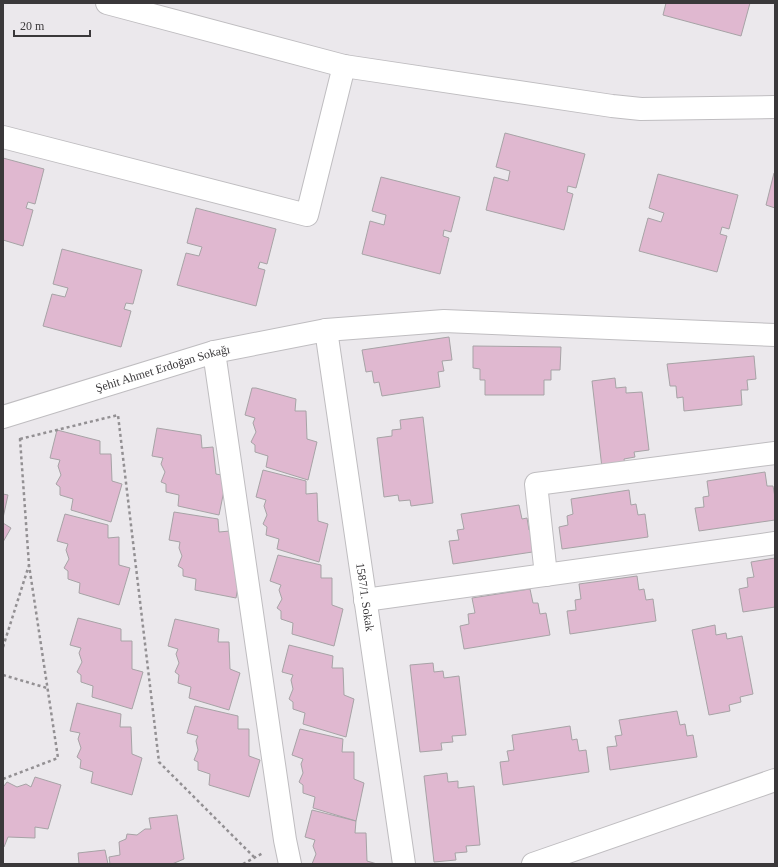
<svg xmlns="http://www.w3.org/2000/svg" width="778" height="867" viewBox="0 0 778 867" font-family="Georgia,serif">
  <style>
    .building { fill: #e0b8d0; stroke: #a7a3a6 }
    .lines { fill: none; stroke-linecap: round; stroke-linejoin: round }
    .minor-casing { stroke: #bfbdc0; stroke-width: 24 }
    .path { stroke: #939093; stroke-width: 2.5; stroke-dasharray: 3 3; stroke-linecap: butt }
    .minor { stroke: #fff; stroke-width: 22 }
    .labels { text-anchor: middle; dominant-baseline: central; stroke-width: 3; stroke-linejoin: round; paint-order: stroke }
    .street-label { font-size: 12px; fill: #3a383a; stroke: #ebe8ec }
  </style>
  <rect width="100%" height="100%" fill="#ebe8ec"/>
  <path class="building" d="M666 3H750L741 36 663 15Z
    M505 133 585 154 576 188 568 186 567 192 573 194 564 230 486 210 494 177 508 181 510 171 496 167Z
    M3 158 44 169 35 204 28 202 26 208 33 210 23 246 3 240Z
    M774 173H775V208L766 205Z
    M658 174 738 195 729 229 722 227 720 234 727 236 717 272 639 251 648 218 661 222 664 213 649 208Z
    M381 177 460 197 451 232 444 230 443 236 449 238 440 274 362 254 370 221 384 225 386 215 372 211Z
    M196 208 276 229 267 264 260 262 258 268 265 270 256 306 177 285 186 253 199 256 202 247 187 243Z
    M62 249 142 270 133 304 126 303 124 309 131 311 121 347 43 326 52 294 65 297 68 288 53 284Z
    M449 337 452 360 442 361 444 371 438 372 440 387 382 396 379 382 374 383 372 371 366 372 362 350Z
    M473 346 561 347 560 370H551V380H544V395H485V380H480V369L473 368Z
    M754 356 756 379 747 380 748 390H741L742 405 684 411 683 397 677 398 676 386H670L667 364Z
    M615 378 616 388 626 387V393L642 392 649 450 634 452 635 457 624 459 625 465 602 468 592 381Z
    M252 388H256L296 399 295 411H306L307 439 317 442 308 480 266 467 268 456 255 452V445L251 442 256 432 253 423 255 418 245 415Z
    M423 417 433 503 411 506 410 500 399 501 398 495 384 497 377 438 392 436V430L401 429 400 420Z
    M157 428 201 435 202 448 213 447 216 474 227 476 219 515 178 506 179 495 166 492V484L161 482 165 472 161 464 163 458 152 456Z
    M57 430 100 441V454H111L112 481 122 484 111 522 71 510 73 499 60 495V487L56 484 61 475 58 466 60 460 50 458Z
    M263 470 306 481V494L317 493 318 521 328 524 319 562 277 549 279 539 266 535 267 527 263 524 267 515 264 506 266 500 256 497Z
    M765 472 767 486H773L775 497V520L699 531 695 508 704 507 703 497 709 496 707 481Z
    M629 490 631 505 636 504 638 515 645 514 648 537 562 549 559 527 568 525 567 516 573 514 571 499Z
    M3 494 8 495 3 518Z
    M519 505 522 519 527 518 529 530 536 529 539 551 453 564 449 541 459 540 457 530 464 529 461 514Z
    M174 512 218 519 219 532 230 531 243 560 236 598 195 590 196 579 183 576V569L178 566 182 556 179 548 180 542 169 540Z
    M65 514 108 525V538L119 537V565L130 568 119 605 79 593 80 583 68 579V571L64 568 69 559 66 550 68 544 57 541Z
    M3 523 11 528 3 542Z
    M278 555 321 565V578H332V605L343 609 334 646 292 634 293 623 281 619V611L277 608 282 599 279 590 281 585 270 581Z
    M775 558V607L743 612 739 589 748 587 747 578 754 577 751 562Z
    M637 576 639 590 644 589 646 600 653 599 656 621 570 634 567 611 576 610 575 600 581 599 579 584Z
    M530 589 533 603H538L540 614 546 613 550 635 464 649 460 626 469 624 468 614 475 613 472 598Z
    M78 618 121 629V641H132V669L143 672 132 709 92 697 93 686 81 682V675L77 672 82 662 79 653 81 648 70 645Z
    M175 619 219 629 218 642H229L230 669 240 673 229 710 189 698 191 687 178 683 179 675 175 672 179 663 176 654 178 649 168 646Z
    M715 625 716 635 726 633 727 639 742 636 753 694 740 697 741 702 729 705 730 711 709 715 692 630Z
    M289 645 333 656 332 668H343L344 695 354 699 346 737 303 724 305 713 293 709V702L289 699 293 689 291 680 293 675 282 672Z
    M433 663 434 672 443 671 444 678 459 676 466 735 452 736 453 742 441 743 442 750 420 752 410 665Z
    M77 703 121 714 120 727H131L132 754 142 758 132 795 91 783 93 772 80 768 81 760 77 757 81 748 78 739 80 733 70 731Z
    M195 706 238 716V729H249V756L260 760 249 797 209 785 210 774 198 770V762L194 760 198 750 196 741 198 736 187 733Z
    M677 711 680 725 685 724 687 736 693 735 697 757 610 770 607 747 617 746 615 736 622 735 619 720Z
    M570 726 572 740 577 739 579 751 586 750 589 772 503 785 500 762 509 761 507 751 514 750 512 735Z
    M300 729 343 739 342 752H354V779L364 783 356 821 313 808 315 797 303 793V785L299 782 303 773 301 764 303 759 292 755Z
    M447 773 448 782 458 781V788L474 786 480 845 466 846 467 852 455 853 456 860 434 862 424 776Z
    M35 777 61 785 48 829 35 827V838L8 837 4 847H3V786H4L7 782 17 787 26 784 31 787Z
    M312 810 356 821 355 833H366L367 861 377 864H312L316 854 313 846 315 840 305 837Z
    M177 815 184 859 172 864H110L109 857 120 855 119 842 126 839 127 834 137 835 145 829H151L149 818Z
    M105 850 108 864H79L78 853Z"/>
  <g class="lines">
    <g class="minor-casing">
      <g id="minor">
        <path d="M107 3 344 66 612 106 641 109 775 107"/>
        <path d="M3 137 307 215 344 66"/>
        <path id="s1" d="M326 330 404 864"/>
        <path d="M214 352 285 840 290 864"/>
        <path id="s2" d="M3 417 214 352 326 330 444 321 775 335"/>
        <path d="M546 575 536 484 775 453"/>
        <path d="M365 600 775 543"/>
        <path d="M533 864 775 780"/>
      </g>
    </g>
    <path class="path" d="M20 439 118 415 159 762 254 857
      M3 647 29 565 20 439 19 440
      M3 675 47 688
      M3 779 58 758 29 565
      M243 864 263 853"/>
    <use href="#minor" class="minor"/>
  </g>
  <g class="labels">
    <g class="street-label">
      <text stroke="none"><textPath href="#s2" startOffset="167">Şehit Ahmet Erdoğan Sokağı</textPath></text>
      <text stroke="none"><textPath href="#s1" startOffset="270">1587/1. Sokak</textPath></text>
    </g>
  </g>
  <rect width="778" height="867" fill="none" stroke="#3a383a" stroke-width="8"/>
  <path d="M14 30v6h76v-6" fill="none" stroke="#3a383a" stroke-width="2"/>
  <text x="20" y="30" font-size="12" fill="#3a383a" stroke="#ebe8ec" stroke-width="3" paint-order="stroke">20 m</text>
</svg>
